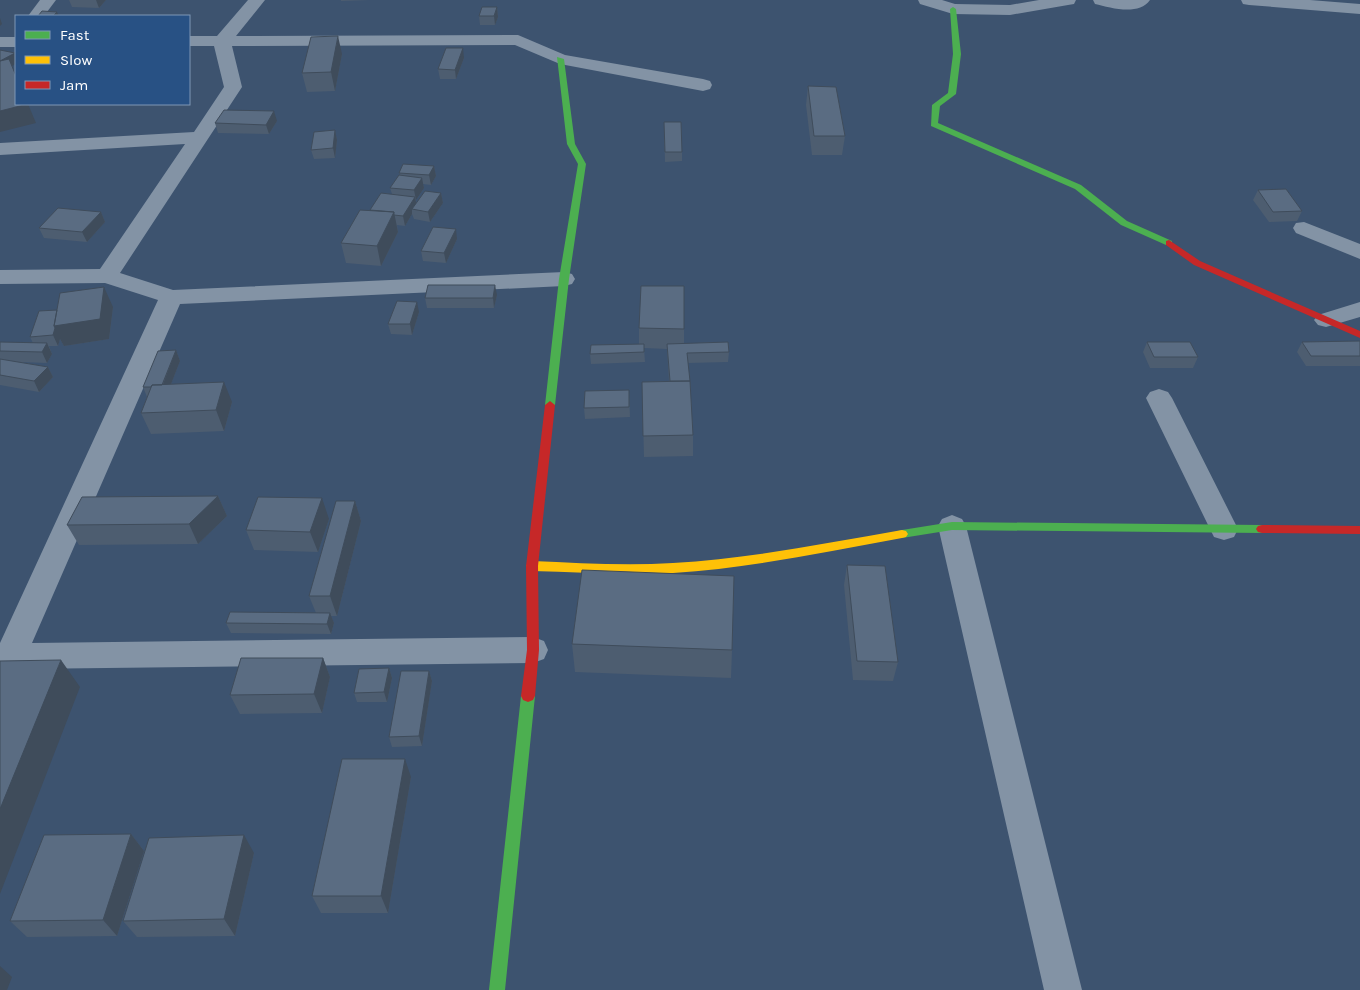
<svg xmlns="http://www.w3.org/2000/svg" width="1360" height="990" viewBox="0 0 1360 990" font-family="Karla,sans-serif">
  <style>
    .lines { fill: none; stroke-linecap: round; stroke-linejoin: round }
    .street { fill: #8393a5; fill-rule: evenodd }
    .fast { fill: #4caf50; fill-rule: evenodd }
    .slow { fill: #ffc107; fill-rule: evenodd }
    .jam { fill: #c62828; fill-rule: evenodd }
    .wall { fill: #4d5d70 }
    .shaded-wall { fill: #3f4c5b }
    .building { fill: #5a6c82; stroke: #3f4c5b }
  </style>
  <rect width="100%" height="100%" fill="#3d536f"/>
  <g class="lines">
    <path class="street" d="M40 0H56L44 16H28Z
      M248 0H265L236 36 518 35 565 55 703 79 710 81 712 85 710 89 703 91 560 64 515 45 232 46 242 87 120 273 173 290 564 272 572 274 575 279 572 284 564 286 180 304 32 643 533 637 544 641 548 650 544 659 533 663 21 669 11 690 0 694V643L158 300 105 283 0 284V270L100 269 185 144 0 155V143L194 132 224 87 214 46H189V36H217Z
      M918 0H942L955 4 1010 5 1039 0H1076L1074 4 1068 5 1010 15 953 14 920 4Z
      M1093 0H1150C1139 16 1111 8 1095 4Z
      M1241 0H1310L1360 4V14L1249 5 1243 4Z
      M0 37H16V47H0Z
      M1304 222 1360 244V259L1296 233 1293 228 1296 223Z
      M1360 302V317L1326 327 1318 325 1314 320 1318 315Z
      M1159 389 1168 392 1172 398 1238 529 1234 537 1224 540 1214 537 1210 529 1146 398 1150 392Z
      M952 515 962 519 966 526 1082 990H1044L938 526 942 519Z"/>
    <path class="fast" d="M953 7 956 9 961 54 956 94 940 106 938 123 1081 185 1127 221 1172 241V245H1166L1121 225 1075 189 931 126 932 105 948 93 953 54 950 9Z
      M557 57 564 59 575 144 586 164 569 279 555 405 550 409 545 405 559 279 578 164 567 144Z
      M952 522 1262 525 1266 526 1268 529 1266 532 1262 533 952 530 902 538 898 537 896 534 898 531 902 530Z
      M528 690 533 692 535 696 505 990H489L521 696 523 692Z"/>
    <path class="slow" d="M902 530 906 531 908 534 906 537 902 538C826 552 750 568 673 573 626 576 579 572 532 571L528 569 526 566 528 563 532 561C579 563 626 566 673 563 750 559 826 543 902 530Z"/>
    <path class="jam" d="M1169 240 1200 261 1360 331V338L1194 265 1166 245V241Z
      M550 401 555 405 538 566 539 650 535 696 533 700 528 702 523 700 521 696 527 650 526 566 545 405Z
      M1262 525 1360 526V534L1262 533 1258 532 1256 529 1258 526Z"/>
  </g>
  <path class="wall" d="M69 0H106L99 8 72 7Z
    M341 0H370L341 1Z
    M497 7 498 17 495 25H480L479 16Z
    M342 54 335 91 307 92 302 73Z
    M464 58 456 79H440L438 69Z
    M808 86 845 136 842 155H812L806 105Z
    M277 121 269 134 218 133 215 123Z
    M664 122 682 152V161L665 162Z
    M335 130 337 140 335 158 314 159 311 150Z
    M434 166 436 176 431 185 423 184 424 188 416 200V203L441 193 443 203 430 222 414 219 412 214 405 226 397 225 398 232 381 266 346 263 341 243 370 210 392 194 390 188 400 175 399 173Z
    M1258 190 1302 211 1297 221 1269 222 1253 200Z
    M101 212 105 222 87 242 44 238 39 228Z
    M457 239 446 263 423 261 421 251Z
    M684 286V343L729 352 728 362 688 363 693 435V456L644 457 642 382 669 381 667 349 644 348 645 362 591 364 590 354 639 344V328Z
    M497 295 494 308H427L425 298Z
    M113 307 109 339 64 346 60 339 58 346H49L52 354 47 363 20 362 48 367 53 377 39 392 0 385V342L33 343 30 337Z
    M419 312 412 335 391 334 388 324Z
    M1360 341V366H1306L1297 352 1302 342Z
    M1147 342 1198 357 1193 368H1150L1143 352Z
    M176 350 180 361 171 384 232 402 224 431 151 434 141 413 147 397 143 387Z
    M629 390 630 417 585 419 584 408Z
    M218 496 227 516 198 544 79 545 67 525Z
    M355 501 361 521 337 616H331L334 623 331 634 231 633 226 623 316 613 309 596Z
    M329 519 318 552 254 550 246 530Z
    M847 565 898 662 893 681 853 680 844 585Z
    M572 644 732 650 731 678 575 672Z
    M323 658 330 677 322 713 240 714 230 695Z
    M389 668 392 678 387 702H357L354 693Z
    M429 671 432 681 422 746 392 747 389 737Z
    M411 777 388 913H321L312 896Z
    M131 834 144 851 117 936 27 937 10 921Z
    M254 853 235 936 137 937 123 921Z"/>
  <path class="shaded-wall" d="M96 0H106L99 8Z
    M497 7 498 17 495 25 494 16Z
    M57 12 59 16H53Z
    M0 18 2 24 0 26Z
    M338 36 342 54 335 91 331 72Z
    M463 48 464 58 456 79 455 70Z
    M15 53 16 57V64L12 66 0 61Z
    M28 104 36 123 0 132V111Z
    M274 111 277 121 269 134 266 125Z
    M335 130 337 140 335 158 333 148Z
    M434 166 436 176 431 185 429 175Z
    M422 178 424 188 416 200 414 190Z
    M441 193 443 203 430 222 428 212Z
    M415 197 417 207 412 209V214L405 226 403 216Z
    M101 212 105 222 87 242 82 232Z
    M394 212 398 232 381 266 377 246Z
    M456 229 457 239 446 263 444 253Z
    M495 285 497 295 494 308 493 298Z
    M104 287 113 307 109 339 64 346 60 339 58 346 53 335 54 326Z
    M417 302 419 312 412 335 410 324Z
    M47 343 52 354 47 363 42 352Z
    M176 350 180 361 166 397 162 387Z
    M48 367 53 377 39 392 34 381Z
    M224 382 232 402 224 431 216 410Z
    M218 496 227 516 198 544 189 524Z
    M322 498 329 519 318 552 310 532Z
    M355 501 361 521 337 616 330 596Z
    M330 613 334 623 331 634 327 624Z
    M323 658 330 677 322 713 314 694Z
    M61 660 80 687 0 894V809Z
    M389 668 392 678 387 702 384 692Z
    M429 671 432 681 422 746 419 736Z
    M405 759 411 777 388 913 381 896Z
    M131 834 144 851 117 936 103 920Z
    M244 835 254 853 235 936 224 919Z
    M0 966 12 977 7 990H0Z"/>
  <path class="building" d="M482 7H497L494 16H479Z
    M42 11 57 12 53 16H38Z
    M338 36 331 72 302 73 311 37Z
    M446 48H463L455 70 438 69Z
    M0 50 15 53 0 61Z
    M9 59 16 76V104H28L0 111V61Z
    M808 86 836 87 845 136H814Z
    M224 110 274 111 266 125 215 123Z
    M664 122H681L682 152H665Z
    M335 130 333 148 311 150 314 132Z
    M403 164 434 166 429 175 399 173Z
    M399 175 422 178 414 190 390 188Z
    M1286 189 1302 211 1273 212 1258 190Z
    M425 191 441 193 428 212 412 209Z
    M381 193 415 197 403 216 394 215V212L370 210Z
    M58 208 101 212 82 232 39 228Z
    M360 210 394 212 377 246 341 243Z
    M433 227 456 229 444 253 421 251Z
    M428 285H495L493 298H425Z
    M641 286H684V329L639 328Z
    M104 287 100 319 54 326 60 293Z
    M397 301 417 302 410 324H388Z
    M57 310 54 326 55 328 53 335 30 337 39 311Z
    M1360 341V356H1311L1302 342Z
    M0 342 47 343 42 352 0 351Z
    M728 342 729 352 687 353 690 381H670L667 344Z
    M1147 342H1190L1198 357H1154Z
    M644 344V352L590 354 591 345Z
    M176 350 162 385H152L151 387H143L158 351Z
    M0 359 48 367 34 381 0 375Z
    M690 381 693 435 643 436 642 382Z
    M224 382 216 410 141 413 152 385Z
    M629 390V407L584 408 585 391Z
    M218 496 189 524 67 525 82 497Z
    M258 497 322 498 310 532 246 530Z
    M336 501H355L330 596H309Z
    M847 565 885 566 898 662 857 661Z
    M582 570 734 576 732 650 572 644Z
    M230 612 330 613 327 624 226 623Z
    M241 658H323L314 694 230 695Z
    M61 660 0 809V661Z
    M389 668 384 692 354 693 359 669Z
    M401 671H429L419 736 389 737Z
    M342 759H405L381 896H312Z
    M131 834 103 920 10 921 44 835Z
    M244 835 224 919 123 921 149 838Z"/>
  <rect x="15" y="15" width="175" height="90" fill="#285184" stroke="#7e97b5"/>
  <rect x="25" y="31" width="25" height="8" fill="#4caf50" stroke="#7e97b5"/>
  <text x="60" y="40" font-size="15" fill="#ffffff">Fast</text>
  <rect x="25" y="56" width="25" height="8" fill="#ffc107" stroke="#7e97b5"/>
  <text x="60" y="65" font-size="15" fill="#ffffff">Slow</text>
  <rect x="25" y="81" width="25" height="8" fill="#c62828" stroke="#7e97b5"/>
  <text x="60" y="90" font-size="15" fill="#ffffff">Jam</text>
</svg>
